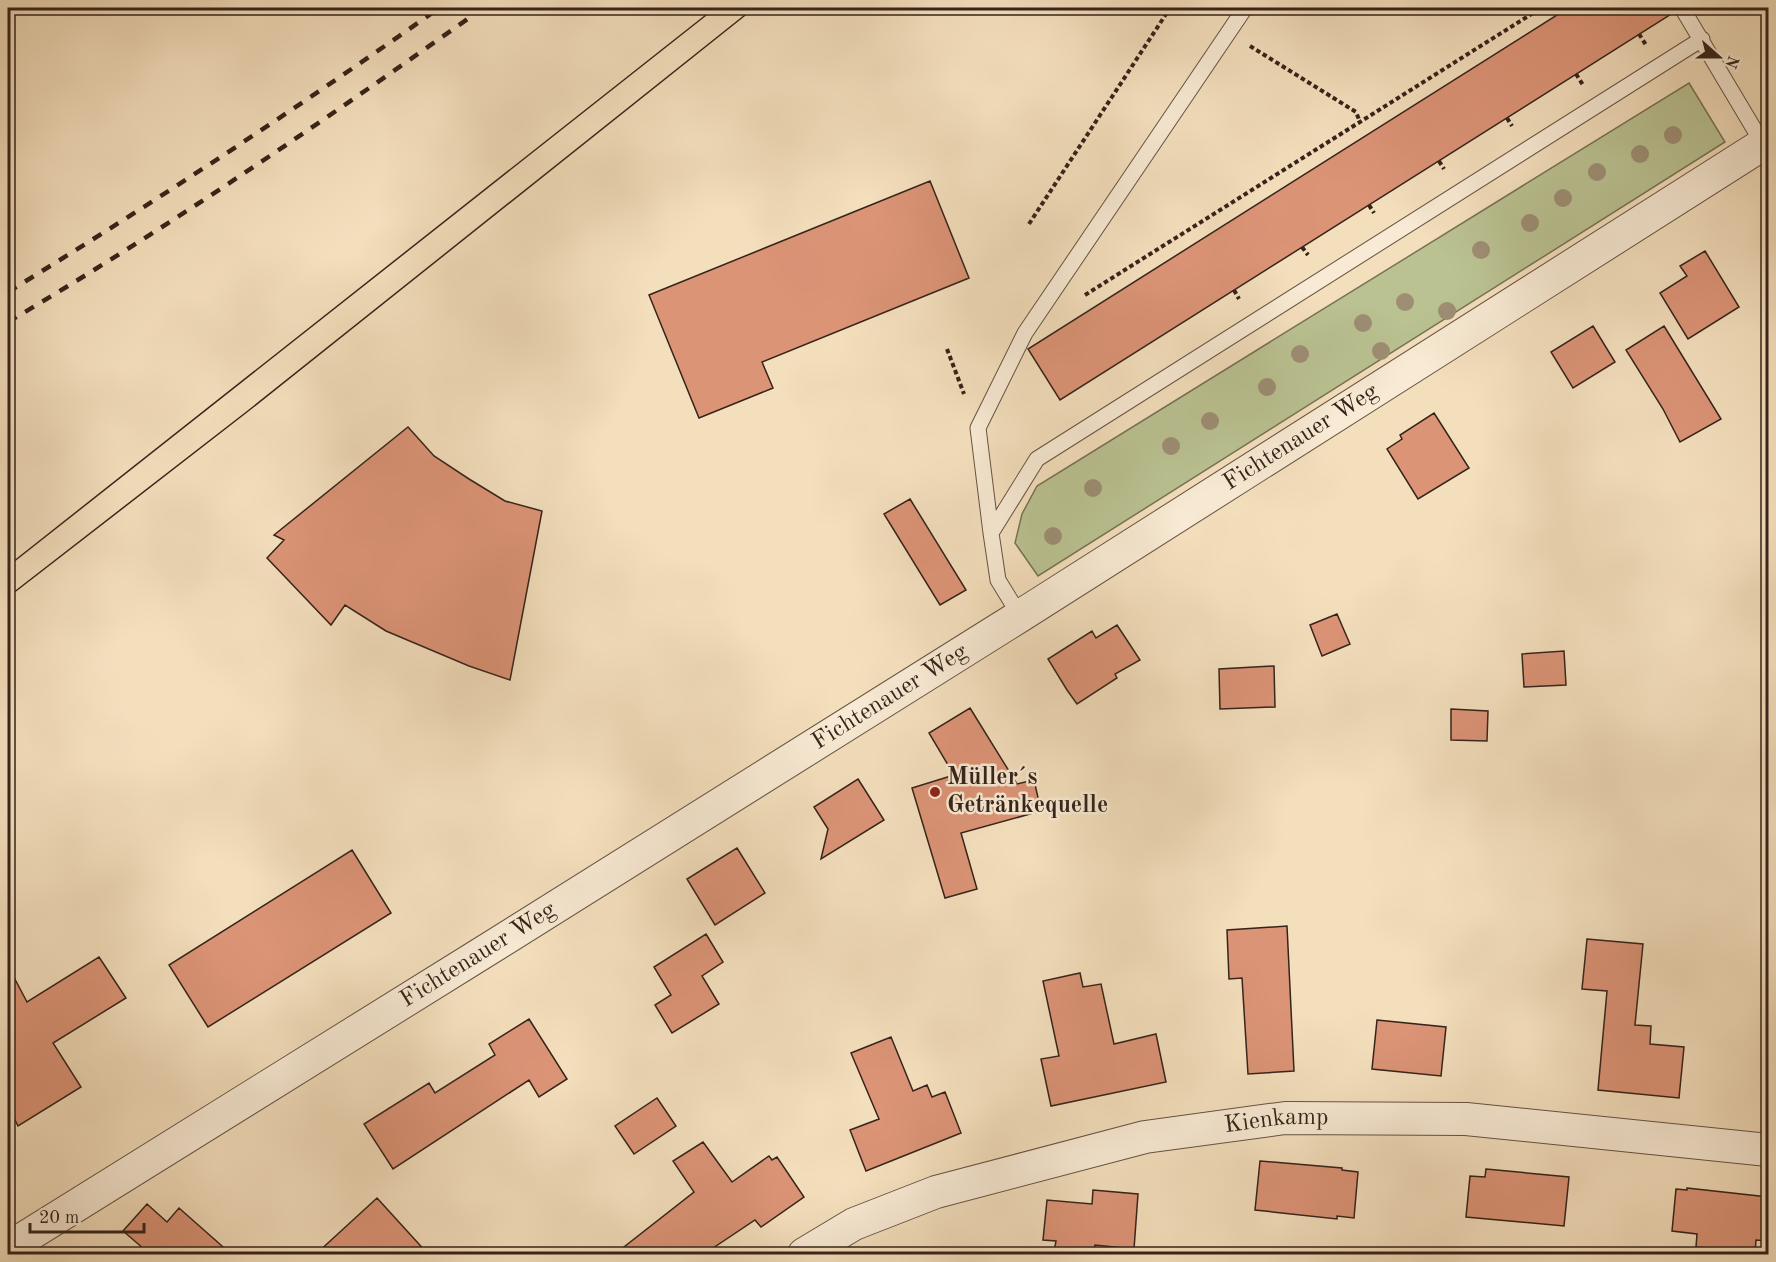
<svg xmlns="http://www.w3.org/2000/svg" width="1776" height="1262" viewBox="0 0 1776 1262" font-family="'Old Standard TT',serif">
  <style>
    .green { fill: #bac292; stroke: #787256; stroke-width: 1.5 }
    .building { fill: #dc9477; stroke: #35231a; stroke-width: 1.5 }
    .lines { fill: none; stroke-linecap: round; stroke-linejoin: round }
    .service-casing { stroke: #655243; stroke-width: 17 }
    .minor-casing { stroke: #655243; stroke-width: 34 }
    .path { stroke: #35231a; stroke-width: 4; stroke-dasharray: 4.5 3; stroke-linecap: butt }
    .service { stroke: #f8ead4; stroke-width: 15 }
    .minor { stroke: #f8ead4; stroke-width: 32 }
    .tram { stroke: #35231a; stroke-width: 1.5 }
    .rail { stroke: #35231a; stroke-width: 4.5; stroke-dasharray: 10 10; stroke-linecap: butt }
    .tree { fill: #9d8e74 }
    .poi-dot { fill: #8f2418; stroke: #f8ead4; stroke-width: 2 }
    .labels { text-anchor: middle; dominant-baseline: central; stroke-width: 5; stroke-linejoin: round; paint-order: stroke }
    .street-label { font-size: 24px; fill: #35231a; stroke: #f8ead4 }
    .poi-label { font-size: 24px; font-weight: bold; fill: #35231a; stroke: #f8ead4; text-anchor: start }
  </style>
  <rect width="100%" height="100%" fill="#f4dfbd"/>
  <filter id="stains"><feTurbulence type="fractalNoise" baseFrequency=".00333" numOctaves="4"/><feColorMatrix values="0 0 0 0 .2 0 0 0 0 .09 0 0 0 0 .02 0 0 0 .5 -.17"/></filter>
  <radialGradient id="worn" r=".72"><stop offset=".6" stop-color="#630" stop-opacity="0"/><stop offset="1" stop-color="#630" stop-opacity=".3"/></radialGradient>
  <path class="green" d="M1689 83 1725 142 1038 576 1015 543 1022 514 1037 486Z"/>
  <path class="building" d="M1568 8H1672L1673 13 1060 400 1028 349Z
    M930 181 969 278 762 362 773 388 699 418 649 295Z
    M1705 251 1739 307 1688 339 1660 293 1687 276 1680 266Z
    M1593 326 1615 362 1573 388 1551 352Z
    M1664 326 1721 419 1680 442 1663 409 1626 350Z
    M1434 413 1469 468 1418 499 1387 449 1402 439 1400 435Z
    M408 427 434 456 469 479 505 501 542 511 510 680 469 666 386 631 345 605 331 625 267 558 284 540 274 535Z
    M910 499 966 590 940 605 884 514Z
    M1337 614 1350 644 1322 656 1310 625Z
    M1117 625 1140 660 1115 674 1117 678 1077 704 1067 690 1048 659 1092 631 1096 638Z
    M1564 651 1566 685 1524 687 1522 654Z
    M1274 666 1275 707 1220 709 1219 669Z
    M970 708 1017 784 1034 780 1041 811 961 833 977 889 945 898 912 788 954 775 929 733Z
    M1451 709 1488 711 1487 741 1451 740Z
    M858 779 884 820 821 859 828 829 814 807Z
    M737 848 765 893 715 925 687 879Z
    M352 850 391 913 208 1027 169 965Z
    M1287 926 1294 1071 1248 1074 1242 978 1229 979 1227 930Z
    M706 934 723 962 702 976 719 1004 672 1033 655 1005 671 995 654 967Z
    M1587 939 1643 944 1635 1025 1651 1026 1650 1044 1684 1047 1679 1098 1598 1090 1607 991 1582 989Z
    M99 957 126 998 53 1043 81 1087 18 1126 8 1106V966L27 1002Z
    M1080 973 1083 987 1101 984 1114 1044 1156 1034 1166 1082 1051 1106 1041 1059 1059 1056 1043 981Z
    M529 1019 567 1079 539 1097 529 1080 393 1169 364 1124 429 1083 435 1093 495 1055 489 1044Z
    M1377 1020 1446 1027 1441 1076 1372 1069Z
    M891 1037 913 1091 927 1085 932 1097 945 1092 961 1133 866 1171 850 1130 879 1119 851 1053Z
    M657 1098 676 1126 634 1154 615 1126Z
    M703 1142 732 1182 769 1156 772 1160 777 1157 804 1197 761 1227 755 1220 704 1254H615L694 1192 673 1161Z
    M1260 1161 1342 1168V1170L1358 1172 1354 1218 1337 1216V1219L1255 1210Z
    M1486 1169 1569 1177 1564 1226 1466 1217 1470 1176 1485 1177Z
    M1687 1188 1768 1197V1241L1756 1240 1755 1253 1696 1247 1697 1234 1672 1231 1676 1189 1687 1190Z
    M1093 1190 1138 1194 1134 1249 1095 1245 1094 1254H1057V1253L1054 1252 1056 1241 1043 1240 1047 1200 1092 1204Z
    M377 1198 428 1254H316Z
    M147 1204 167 1222 179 1208 231 1254H139L144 1249 123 1231Z"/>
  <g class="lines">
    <g class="service-casing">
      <path id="service" d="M1682 8 1763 144
        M991 533 978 428 1025 333 1245 8
        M1020 616 998 580 991 533 1037 459 1702 39"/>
    </g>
    <g class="minor-casing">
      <g id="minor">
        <path id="s1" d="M8 1248 487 950 1020 616 1768 141"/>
        <path id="s2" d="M804 1254 854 1224 936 1192 1145 1137 1285 1118 1466 1119 1768 1150"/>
      </g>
    </g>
    <path class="path" d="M1639 34 1646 45
      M1250 46 1356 112 1360 122
      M1576 74 1583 85
      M1507 118 1512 126
      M1439 161 1444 169
      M1369 205 1374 213
      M1029 224 1170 8
      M1302 247 1308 255
      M1234 290 1239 299
      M1085 295 1541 8
      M947 349 964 394"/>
    <use href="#service" class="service"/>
    <use href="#minor" class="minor"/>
    <path class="tram" d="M8 566 715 8
      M8 597 248 411 754 8"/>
    <path class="rail" d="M8 292C155 202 299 107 439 8
      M8 322C171 226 328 118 483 8"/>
  </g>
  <g class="tree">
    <circle cx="1673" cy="135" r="9"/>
    <circle cx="1640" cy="154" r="9"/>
    <circle cx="1597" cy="172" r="9"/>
    <circle cx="1563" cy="198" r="9"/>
    <circle cx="1530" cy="223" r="9"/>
    <circle cx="1481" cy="250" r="9"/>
    <circle cx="1405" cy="302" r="9"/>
    <circle cx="1447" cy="311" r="9"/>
    <circle cx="1363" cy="323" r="9"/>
    <circle cx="1381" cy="351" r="9"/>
    <circle cx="1300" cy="354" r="9"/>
    <circle cx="1267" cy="387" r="9"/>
    <circle cx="1210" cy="421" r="9"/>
    <circle cx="1171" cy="446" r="9"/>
    <circle cx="1093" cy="488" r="9"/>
    <circle cx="1053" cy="536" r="9"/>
  </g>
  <circle class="poi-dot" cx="935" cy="792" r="6"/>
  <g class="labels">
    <g class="street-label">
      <text stroke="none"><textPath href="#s1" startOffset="1526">Fichtenauer Weg</textPath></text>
      <text stroke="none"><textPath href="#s1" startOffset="1040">Fichtenauer Weg</textPath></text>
      <text stroke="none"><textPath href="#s1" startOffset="554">Fichtenauer Weg</textPath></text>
      <text stroke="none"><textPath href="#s2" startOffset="495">Kienkamp</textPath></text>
    </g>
    <g class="poi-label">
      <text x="947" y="778">Müller´s<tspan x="947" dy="28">Getränkequelle</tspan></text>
    </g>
  </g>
  <rect width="1776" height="1262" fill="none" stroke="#f4dfbd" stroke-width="30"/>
  <rect x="9" y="9" width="1758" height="1244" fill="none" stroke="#35231a" stroke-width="3"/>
  <rect x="15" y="15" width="1746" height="1232" fill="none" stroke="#35231a" stroke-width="1.5"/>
  <g transform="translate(1719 57) rotate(111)" stroke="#f8ead4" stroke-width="4.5" paint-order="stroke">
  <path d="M0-4.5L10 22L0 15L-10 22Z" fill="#35231a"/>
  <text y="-9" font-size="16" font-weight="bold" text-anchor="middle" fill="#35231a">N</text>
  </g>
  <path d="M30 1223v9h114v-9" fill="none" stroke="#35231a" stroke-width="3"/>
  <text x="39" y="1223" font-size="18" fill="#35231a" stroke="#f8ead4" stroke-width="4.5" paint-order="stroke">20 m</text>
  <rect width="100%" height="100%" filter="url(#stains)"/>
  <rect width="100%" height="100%" fill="url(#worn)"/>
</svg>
